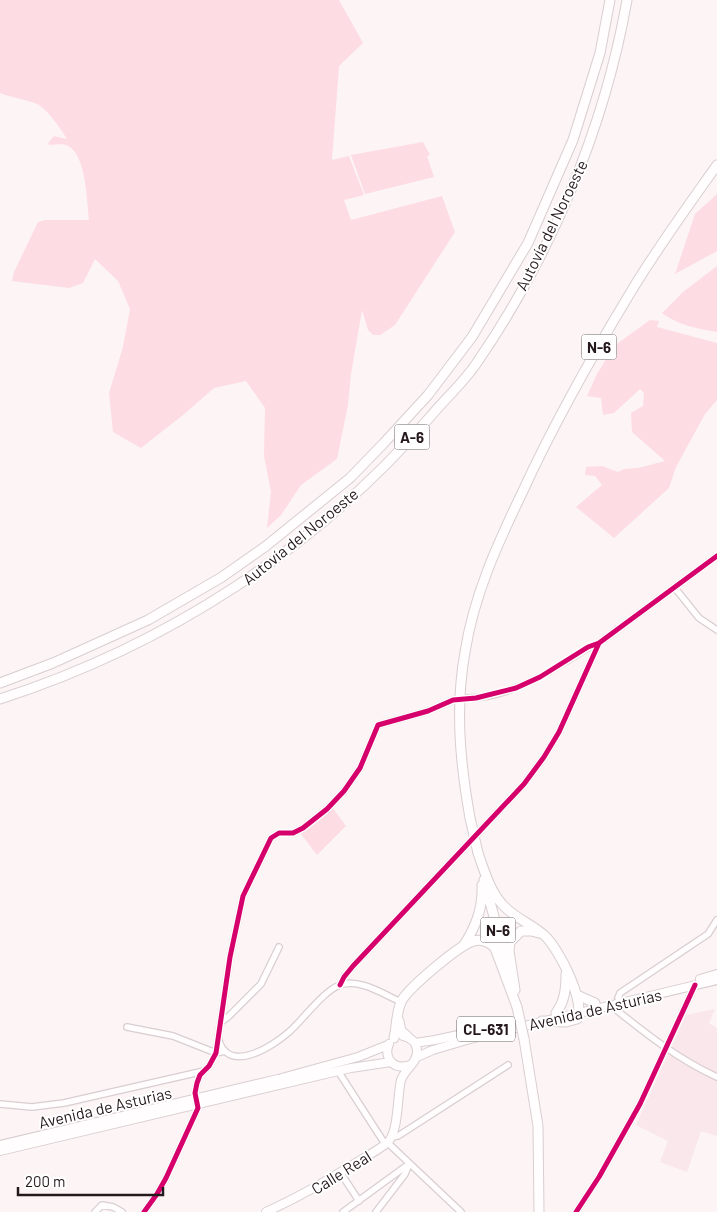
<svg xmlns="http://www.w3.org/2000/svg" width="717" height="1212" viewBox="0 0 717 1212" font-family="Barlow,sans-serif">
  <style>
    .built { fill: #f9e7eb }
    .green { fill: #fedce4 }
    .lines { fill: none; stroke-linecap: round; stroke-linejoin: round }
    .minor-casing { stroke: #d9ced1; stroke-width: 8 }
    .major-casing { stroke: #d9ced1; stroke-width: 10 }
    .highway-casing { stroke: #d9ced1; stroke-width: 11 }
    .minor { stroke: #fffdfe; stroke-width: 5.5 }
    .major { stroke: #fffdfe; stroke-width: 8 }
    .highway { stroke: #fffdfe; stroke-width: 9 }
    .highway-bridge-casing { stroke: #d9ced1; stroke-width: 11; stroke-linecap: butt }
    .highway-bridge { stroke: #fffdfe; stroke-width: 9 }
    .cycleway-casing { stroke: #fff; stroke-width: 8 }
    .cycleway { stroke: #d6006c; stroke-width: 5 }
    .labels { text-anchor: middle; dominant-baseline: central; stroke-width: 4; stroke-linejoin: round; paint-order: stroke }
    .shield { fill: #fff; stroke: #675e61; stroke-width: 1 }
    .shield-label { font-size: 15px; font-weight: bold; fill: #26191d }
    .street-label { font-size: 16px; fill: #26191d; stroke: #fff }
  </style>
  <rect width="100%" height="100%" fill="#fcf4f5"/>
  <path class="built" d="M715 1009 709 1023 717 1028V1136L701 1131 687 1172 660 1162 668 1141 636 1125 686 1015Z"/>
  <path class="green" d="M0 0H339L363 43 339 66 332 160 349 156 364 195 344 200 351 220 442 196 455 232 395 325 380 335H373L368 330 362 310 351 374 348 405 337 459 301 485 281 515 267 528 271 492 264 456 265 408 246 381 214 388 183 415 141 448 113 432 109 393 123 347 130 309 118 281 95 259 83 283 69 288 12 281 14 272 38 222 45 220H89C87 202 86 154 68 146 61 143 56 145 49 145L48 143 54 136 67 139C61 129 49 112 39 105 33 101 9 97 0 93Z
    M423 142 430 155 427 156 434 177 365 194 351 155Z
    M717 194V251L675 274 695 214Z
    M717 266V332C698 329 678 325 662 313L683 292Z
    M650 320 659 321 657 327 717 343V400L705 414 676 467 669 488 614 538 576 507 602 485 595 476 585 475 586 467 602 466 618 472 624 469 638 468 665 461 632 432 631 413 643 406 644 393 640 389 614 413 603 415 601 398 587 396 597 374 614 346Z
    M332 807 346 826 317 855 301 834Z"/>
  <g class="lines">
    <g class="minor-casing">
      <path id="minor" d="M675 588 699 618 717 630
        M467 698C502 698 537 680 565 662 577 655 587 647 599 643L717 556
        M340 985 344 977 353 966 524 784 544 757 559 732 599 643
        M618 998 620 993 708 934 717 920
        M610 1005C644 1032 677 1059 717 1077
        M221 1022 228 1017 261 984 279 947
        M127 1027 173 1036 216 1053 225 1051
        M218 1037C226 1076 272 1047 289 1032 303 1020 323 991 340 985 359 978 383 994 401 1002
        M338 1071 385 1144
        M0 1104 32 1107 64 1103 204 1071
        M391 1137 398 1136 508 1065
        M388 1143 461 1212
        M340 1172 359 1201
        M95 1212 102 1205 113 1207 122 1212
        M144 1212 157 1194 166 1178 198 1108 195 1093 197 1083 200 1075 209 1066 216 1053 230 957 243 896 271 838 279 833H293L303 828 327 809 344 791 360 768 378 725 428 711 453 700
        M343 1212 409 1164
        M376 1212 405 1174 409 1164
        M576 1212 599 1177 640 1104 695 985"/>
    </g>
    <g class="major-casing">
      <path id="major" d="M700 979 717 974
        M415 1043 435 1040 518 1022
        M389 1044C383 1058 394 1071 410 1065
        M417 1057 433 1050 470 1039 717 980
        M0 1145 278 1079 358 1057 388 1045
        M0 1151 351 1068 391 1062
        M266 1212C297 1198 325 1182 354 1164 365 1157 377 1151 387 1143 399 1133 397 1096 401 1080 405 1069 418 1062 417 1051 417 1042 410 1037 403 1036"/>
    </g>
    <g class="highway-casing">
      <path id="highway" d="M0 683 53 663 148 620 222 577 266 546 350 478 383 444 428 395 472 337 528 243 573 140 600 53 610 0
        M0 699C165 646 317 548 430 417 445 399 463 383 476 364 551 255 604 130 627 0
        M470 818C460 762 455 708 465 652 474 595 497 545 522 493 554 423 592 356 632 290 658 247 688 206 717 165
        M478 853C484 870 490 891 502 904 514 918 532 924 545 936 559 949 586 1002 577 1019L566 1022 542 1021
        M484 880 508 968
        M464 945C476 926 483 908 482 885
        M515 990 509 951 510 942 521 931H531L539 933
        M577 995 595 1003
        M556 1013C565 1001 566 988 566 974
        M399 1021 401 1031 408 1037
        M394 1038C397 1026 396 1011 402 1000 410 987 460 944 474 941 481 939 490 942 495 948L517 1007
        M524 1039 538 1126 539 1212"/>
    </g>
    <use href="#minor" class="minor"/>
    <use href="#major" class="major"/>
    <use href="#highway" class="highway"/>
    <g class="highway-bridge-casing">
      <path id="highway-bridge" d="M470 818 478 853
        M517 1007 524 1039"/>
    </g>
    <use href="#highway-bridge" class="highway-bridge"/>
    <g class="cycleway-casing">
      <path id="cycleway" d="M340 985 344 977 353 966 524 784 544 757 559 732 599 643
        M144 1212 157 1194 166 1178 198 1108 195 1093 197 1083 200 1075 209 1066 216 1053 230 957 243 896 271 838 279 833H293L303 828 327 809 344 791 360 768 378 725 428 711 453 700 476 698 516 688 540 677 588 647 599 643 717 556
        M576 1212 599 1177 640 1104 695 985"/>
    </g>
    <use href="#cycleway" class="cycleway"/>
  </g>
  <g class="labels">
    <g class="shield">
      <rect x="581.5" y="334.5" width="35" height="25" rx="4"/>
      <rect x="394.5" y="424.5" width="35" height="25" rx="4"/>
      <rect x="480.5" y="917.5" width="35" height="25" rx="4"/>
      <rect x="457" y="1016.5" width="58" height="25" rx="4"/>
    </g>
    <g class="shield-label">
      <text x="599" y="347">N-6</text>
      <text x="412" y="437">A-6</text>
      <text x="498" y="930">N-6</text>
      <text x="486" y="1029">CL-631</text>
    </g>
    <g class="street-label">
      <text transform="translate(551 225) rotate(-64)">Autovía del Noroeste</text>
      <text transform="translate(300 536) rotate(-39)">Autovía del Noroeste</text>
      <text transform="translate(595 1009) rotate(-13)">Avenida de Asturias</text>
      <text transform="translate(105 1107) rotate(-13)">Avenida de Asturias</text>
      <text transform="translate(341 1172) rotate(-32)">Calle Real</text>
    </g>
  </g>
  <path d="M18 1187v8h145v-8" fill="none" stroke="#26191d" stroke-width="2.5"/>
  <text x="25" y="1187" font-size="15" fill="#26191d" stroke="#ffffff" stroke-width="4" paint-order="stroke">200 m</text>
</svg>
